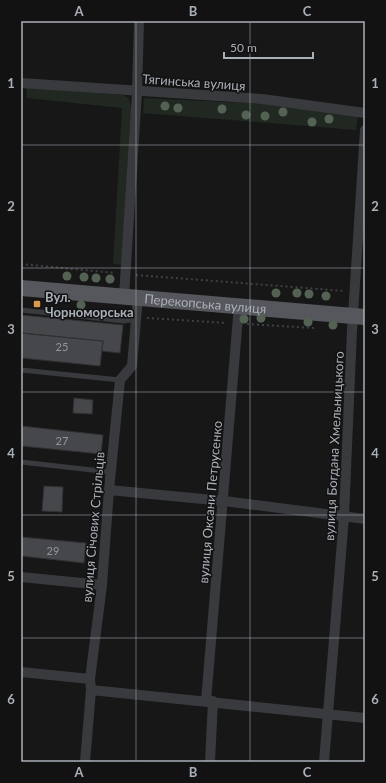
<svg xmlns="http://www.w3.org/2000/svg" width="386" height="783" viewBox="0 0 386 783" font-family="Lato,sans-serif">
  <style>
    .green { fill: #212821 }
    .building { fill: #46474b; stroke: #313134 }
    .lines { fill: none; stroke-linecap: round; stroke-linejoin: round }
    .path { stroke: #3e4144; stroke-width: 2; stroke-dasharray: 2 3; stroke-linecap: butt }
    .service { stroke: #383a3d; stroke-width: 5 }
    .minor { stroke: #383a3d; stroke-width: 10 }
    .primary { stroke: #55575c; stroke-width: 16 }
    .tree { fill: #546253 }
    .grid { fill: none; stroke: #aab0b7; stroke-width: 1; stroke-opacity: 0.55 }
    .poi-dot { fill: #dc994b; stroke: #121213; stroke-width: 1.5 }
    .labels { text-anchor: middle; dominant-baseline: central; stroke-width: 3; stroke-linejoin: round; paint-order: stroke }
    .number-label { font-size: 11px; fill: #91969c }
    .street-label { font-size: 13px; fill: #aab0b7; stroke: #121213 }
    .poi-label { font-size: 13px; font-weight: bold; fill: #aab0b7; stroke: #121213; text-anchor: start }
    .neatline { fill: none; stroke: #aab0b7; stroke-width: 1.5 }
    .grid-label { font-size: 13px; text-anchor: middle; font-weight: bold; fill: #aab0b7 }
  </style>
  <rect width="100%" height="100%" fill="#171718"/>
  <path class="green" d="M26 87 122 95 129 98 131 107 122 265 113 264 122 108 27 98Z
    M144 98 264 104 358 116 356 130 143 113Z"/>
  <path class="building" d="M21 315 123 325 120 353 102 351 103 341 21 333Z
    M21 333 103 341 100 366 21 358Z
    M74 398 93 400 92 414 73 413Z
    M21 426 103 435 101 454 21 446Z
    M44 486 63 487 62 512 42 511Z
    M21 537 86 543 84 563 21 556Z"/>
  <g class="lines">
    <path class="path" d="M21 264 115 273
      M136 275 345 291
      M147 318 227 323
      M247 324 314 328"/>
    <path class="service" d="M21 310 124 321 136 319
      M21 370 120 380
      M21 462 110 472"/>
    <path class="minor" d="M21 83 262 99 365 113
      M124 296 137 92 139 21
      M109 490 224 501 365 519
      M21 577 102 585
      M21 672 90 679
      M91 690 365 718
      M206 701 239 305
      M85 762 91 690 90 679 102 585 109 490 120 380 132 366 138 297
      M210 762 213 701
      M324 762 344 517 352 330 365 130"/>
    <path class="primary" id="s1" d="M21 288 365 317"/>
  </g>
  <g class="tree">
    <circle cx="165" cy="106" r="4.5"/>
    <circle cx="178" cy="108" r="4.5"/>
    <circle cx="222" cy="109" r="4.5"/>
    <circle cx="283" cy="112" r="4.5"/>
    <circle cx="246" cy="115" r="4.5"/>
    <circle cx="265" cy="116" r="4.5"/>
    <circle cx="329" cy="119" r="4.5"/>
    <circle cx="312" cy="122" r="4.5"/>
    <circle cx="67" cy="276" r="4.5"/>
    <circle cx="84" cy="277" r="4.5"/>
    <circle cx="96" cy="278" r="4.5"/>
    <circle cx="110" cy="279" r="4.5"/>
    <circle cx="276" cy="293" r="4.5"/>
    <circle cx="297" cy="293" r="4.5"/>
    <circle cx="309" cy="294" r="4.5"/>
    <circle cx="326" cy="296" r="4.5"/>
    <circle cx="81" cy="305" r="4.5"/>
    <circle cx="261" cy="318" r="4.5"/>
    <circle cx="244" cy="319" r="4.5"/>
    <circle cx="308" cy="322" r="4.5"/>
    <circle cx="333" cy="325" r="4.5"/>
  </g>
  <path class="grid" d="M136 21V762M250 21V762M21 145H365M21 268H365M21 392H365M21 515H365M21 638H365"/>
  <rect class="poi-dot" x="33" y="300" width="8" height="8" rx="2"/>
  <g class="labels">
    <g class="number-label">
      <text x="62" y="346">25</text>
      <text x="62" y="440">27</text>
      <text x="53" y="550">29</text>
    </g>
    <g class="street-label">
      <text transform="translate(194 82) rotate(4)">Тягинська вулиця</text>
      <text stroke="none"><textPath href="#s1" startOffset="185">Перекопська вулиця</textPath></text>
      <text transform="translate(334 446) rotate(-87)">вулиця Богдана Хмельницького</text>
      <text transform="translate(210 502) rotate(-85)">вулиця Оксани Петрусенко</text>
      <text transform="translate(93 527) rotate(-85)">вулиця Січових Стрільців</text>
    </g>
    <g class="poi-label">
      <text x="45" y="297">Вул.<tspan x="45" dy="15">Чорноморська</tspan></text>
    </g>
  </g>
  <rect width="386" height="783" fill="none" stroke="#121213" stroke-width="44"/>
  <path d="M224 52v6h89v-6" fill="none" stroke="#aab0b7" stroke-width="2"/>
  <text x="230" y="52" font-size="12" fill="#aab0b7" stroke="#121213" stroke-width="3" paint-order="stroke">50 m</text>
  <rect x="22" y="22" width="342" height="739" class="neatline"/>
  <g class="grid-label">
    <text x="79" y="16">A</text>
    <text x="193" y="16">B</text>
    <text x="307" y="16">C</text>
    <text x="11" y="88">1</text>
    <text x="375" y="88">1</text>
    <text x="11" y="211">2</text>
    <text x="375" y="211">2</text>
    <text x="11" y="334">3</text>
    <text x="375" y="334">3</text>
    <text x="11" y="458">4</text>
    <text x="375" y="458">4</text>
    <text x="11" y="581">5</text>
    <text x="375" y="581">5</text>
    <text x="11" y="704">6</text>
    <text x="375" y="704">6</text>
    <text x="79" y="777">A</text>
    <text x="193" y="777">B</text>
    <text x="307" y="777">C</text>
  </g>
</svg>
